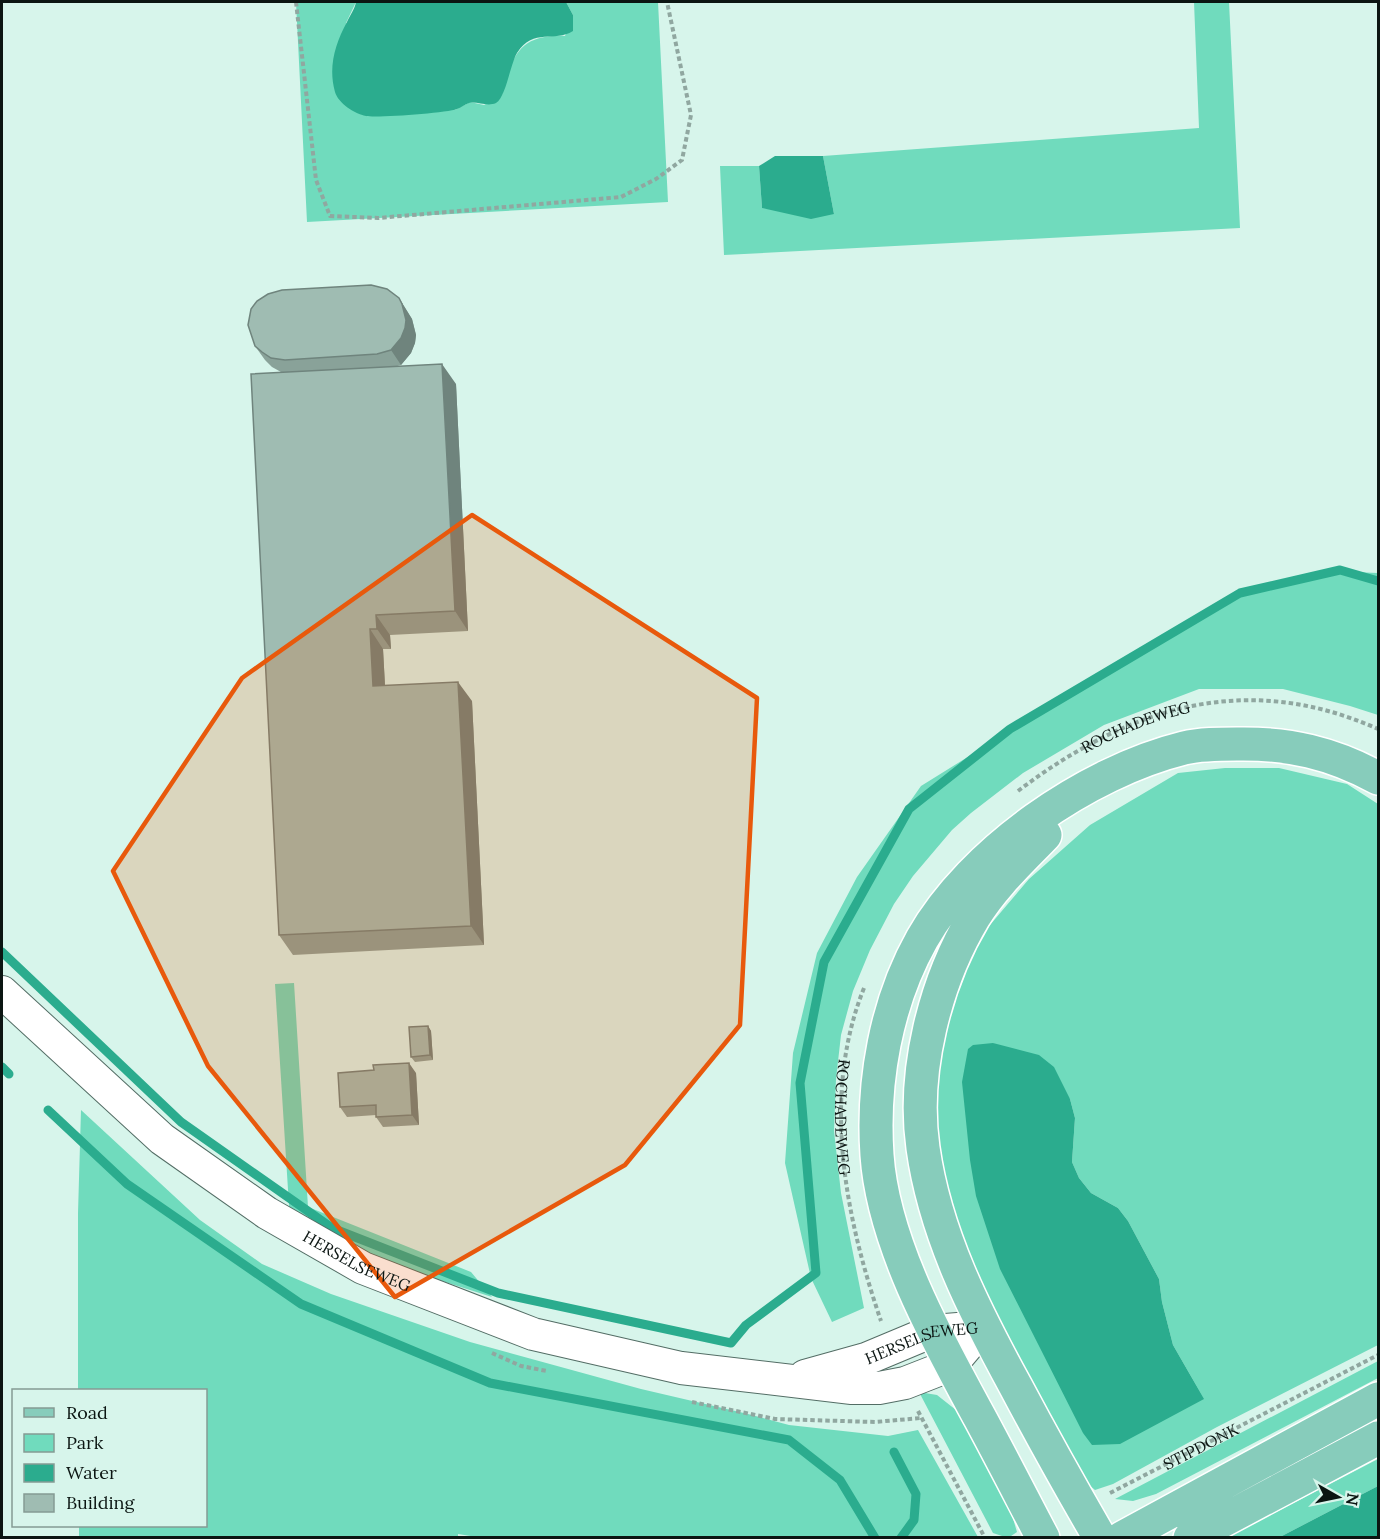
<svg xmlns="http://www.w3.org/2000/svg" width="1380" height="1539" viewBox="0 0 1380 1539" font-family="Lora,serif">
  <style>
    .green { fill: #70dbbd; fill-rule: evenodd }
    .water { fill: #2bac8e }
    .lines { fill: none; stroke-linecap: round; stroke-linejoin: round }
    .stream { stroke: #2bac8e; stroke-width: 9 }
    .minor-casing { stroke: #536d65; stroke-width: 34 }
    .major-casing { stroke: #fff; stroke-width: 36 }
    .path { stroke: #90a7a0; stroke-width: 4; stroke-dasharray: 4.5 3; stroke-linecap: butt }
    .minor { stroke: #fff; stroke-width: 32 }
    .major { stroke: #87ccbb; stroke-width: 33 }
    .wall { fill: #89a299 }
    .shaded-wall { fill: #6f847d }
    .building { fill: #9fbcb2; stroke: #6f847d; stroke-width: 1.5 }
    .marked { fill: #e8590c; fill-opacity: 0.2; stroke: #e8590c; stroke-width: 4.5; stroke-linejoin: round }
    .labels { text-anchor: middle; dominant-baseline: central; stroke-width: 5; stroke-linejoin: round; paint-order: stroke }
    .street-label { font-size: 16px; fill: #0b1512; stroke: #d7f5eb }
  </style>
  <rect width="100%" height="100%" fill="#d7f5eb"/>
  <path class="green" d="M296 2H356L346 23 455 110 470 102 484 105 502 95C512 56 519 34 565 36L573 15 566 2H658L668 202 307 222Z
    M1194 2H1229L1240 228 724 255 720 166H759L762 208 834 214 823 156 1199 128Z
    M1327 571 1378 573V715L1350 706 1283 689H1199L1104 725 1023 773 971 813 952 830 913 876 894 904 870 950 853 991 841 1035 836 1079 834 1131 841 1193 864 1308 832 1322 811 1278 785 1163 793 1053 817 953 857 877 921 786 1164 635 1247 589Z
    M1225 768H1279L1347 784 1378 804V1345L1217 1427 1113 1484 1095 1490 1069 1468 968 1265 949 1197 937 1129 935 1099 944 1031 952 1001 973 952 984 932 1029 879 1090 825 1178 773ZM993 1043 1070 1099 1075 1118 1072 1162 1079 1178 1091 1193 1118 1208 1128 1221 1159 1279 1162 1302 1173 1345 1204 1399Z
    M294 983 308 1207 471 1272 492 1297 420 1274 290 1221 275 984Z
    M81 1110 200 1220 262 1264 331 1294 470 1342 641 1389 748 1414 789 1425 888 1436 918 1430 978 1537 483 1538 458 1534V1538L79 1537V1526H206V1390H78V1213Z
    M1378 1361V1378L1156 1494 1133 1501 1115 1499Z
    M919 1392 937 1395 956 1410 1009 1505 1017 1532 1008 1538 993 1533Z
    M1378 1459V1486L1280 1537 1226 1538Z"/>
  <path class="water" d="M356 2H566L573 15V31C554 43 534 27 517 53 510 65 506 97 496 103 487 107 477 101 469 103 465 104 461 108 457 109 447 113 377 118 366 116 355 114 338 103 335 92 328 67 335 44 347 22 350 15 355 9 356 2Z
    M775 156H823L834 214 811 219 762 208 759 166Z
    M993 1043 1039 1055 1054 1067 1070 1099 1075 1118 1072 1162 1079 1178 1091 1193 1118 1208 1128 1221 1159 1279 1162 1302 1173 1345 1204 1399 1120 1444 1092 1445 1083 1433 1000 1269 976 1196 970 1160 962 1082 968 1049 973 1045Z
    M1378 1486V1537H1280Z"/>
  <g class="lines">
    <path class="stream" d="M2 952 181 1122 332 1228 498 1293 731 1343 746 1325 816 1273 800 1083 824 962 909 809 1010 729 1240 593 1340 570 1378 581
      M2 1067 9 1074
      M48 1110 127 1184 301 1304 490 1383 789 1440 840 1480 875 1538
      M894 1452 916 1494 914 1520 901 1538"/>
    <g class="minor-casing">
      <g id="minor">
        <path id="s4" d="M2 992 162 1139 267 1213 363 1268 533 1334 681 1368 852 1388H879L905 1383 951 1365 983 1327"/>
        <path id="s5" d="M805 1376 866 1359 933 1331 983 1327"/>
      </g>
    </g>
    <g class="major-casing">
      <path id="major" d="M1045 835C1020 861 993 886 974 917 935 982 912 1072 923 1148 935 1234 975 1312 1016 1387 1043 1438 1071 1488 1100 1538
        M1043 1538C1022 1498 1001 1457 980 1418 938 1341 883 1243 877 1155 872 1082 886 1003 922 939 972 851 1087 772 1184 748 1201 744 1219 744 1237 744 1289 743 1332 753 1378 778
        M1122 1538 1378 1399
        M1190 1538 1378 1438"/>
    </g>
    <g class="path">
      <path d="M296 2 316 180 330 216 378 218 621 197 656 179 682 160 691 115 667 2"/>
      <path id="s1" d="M1018 791C1129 707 1246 670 1378 729"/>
      <path id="s2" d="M864 988C821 1095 845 1216 881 1321"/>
      <path d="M492 1353 521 1366 547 1371"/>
      <path d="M692 1402 775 1419 875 1422 921 1418"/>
      <path d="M918 1411 985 1538"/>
      <path id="s3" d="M1110 1493 1378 1355"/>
    </g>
    <use href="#minor" class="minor"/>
    <use href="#major" class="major"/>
  </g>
  <path class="wall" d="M399 298 412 319 416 335 415 343 411 353 401 365 394 367 456 384 468 631 390 635 391 649H383L385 685 472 701 484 945 293 955 279 935 281 372 272 367 265 360 255 346Z
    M428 1026 431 1031 433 1060 415 1062 411 1057Z
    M416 1073 419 1125 383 1127 376 1117V1115L347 1117 340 1107Z"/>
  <path class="shaded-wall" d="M399 298 412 319 416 335 415 343 411 353 401 365 391 350Z
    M442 364 456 384 468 631 455 611Z
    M376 615 390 635 391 649 377 629Z
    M370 629 383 649 386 705 373 686Z
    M458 682 472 701 484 945 471 926Z
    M428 1026 431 1031 433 1060 430 1055Z
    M409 1063 416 1073 419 1125 412 1115Z"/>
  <path class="building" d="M371 285 387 289 399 298 402 304 406 320 405 328 401 338 391 350 377 354 285 360 271 358 262 352 255 346 248 325 251 309 257 301 268 294 282 290Z
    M442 364 455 611 376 615 377 629H370L373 686 458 682 471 926 279 935 251 374Z
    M428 1026 430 1055 411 1057 409 1027Z
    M409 1063 412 1115 376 1117V1105L340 1107 338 1073 374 1070 373 1065Z"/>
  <path class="marked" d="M472 515 757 698 740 1025 625 1165 395 1297 208 1066 113 871 242 678Z"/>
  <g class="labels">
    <g class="street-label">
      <text stroke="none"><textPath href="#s1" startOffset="135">ROCHADEWEG</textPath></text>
      <text stroke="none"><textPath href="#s2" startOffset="132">ROCHADEWEG</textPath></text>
      <text stroke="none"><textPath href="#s4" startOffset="448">HERSELSEWEG</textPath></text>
      <text stroke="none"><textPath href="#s5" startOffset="122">HERSELSEWEG</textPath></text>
      <text stroke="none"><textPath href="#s3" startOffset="102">STIPDONK</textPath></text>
    </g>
  </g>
  <rect width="1380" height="1539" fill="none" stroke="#0b1512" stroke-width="6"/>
  <rect x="12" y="1389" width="195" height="138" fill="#d7f5eb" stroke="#859b94" stroke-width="1.5"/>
  <rect x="24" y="1408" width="30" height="9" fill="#87ccbb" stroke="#859b94" stroke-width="1.5"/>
  <text x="66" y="1419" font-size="18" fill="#0b1512">Road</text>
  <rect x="24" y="1434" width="30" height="18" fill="#70dbbd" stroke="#859b94" stroke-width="1.5"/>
  <text x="66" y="1449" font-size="18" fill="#0b1512">Park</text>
  <rect x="24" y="1464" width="30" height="18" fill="#2bac8e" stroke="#859b94" stroke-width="1.5"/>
  <text x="66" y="1479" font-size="18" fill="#0b1512">Water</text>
  <rect x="24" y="1494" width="30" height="18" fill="#9fbcb2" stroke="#859b94" stroke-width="1.5"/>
  <text x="66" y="1509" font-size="18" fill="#0b1512">Building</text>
  <g transform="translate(1338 1497) rotate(99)" stroke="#d7f5eb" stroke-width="4.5" paint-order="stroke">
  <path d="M0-4.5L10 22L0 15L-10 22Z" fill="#0b1512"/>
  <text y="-9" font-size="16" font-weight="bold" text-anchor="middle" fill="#0b1512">N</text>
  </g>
</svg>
